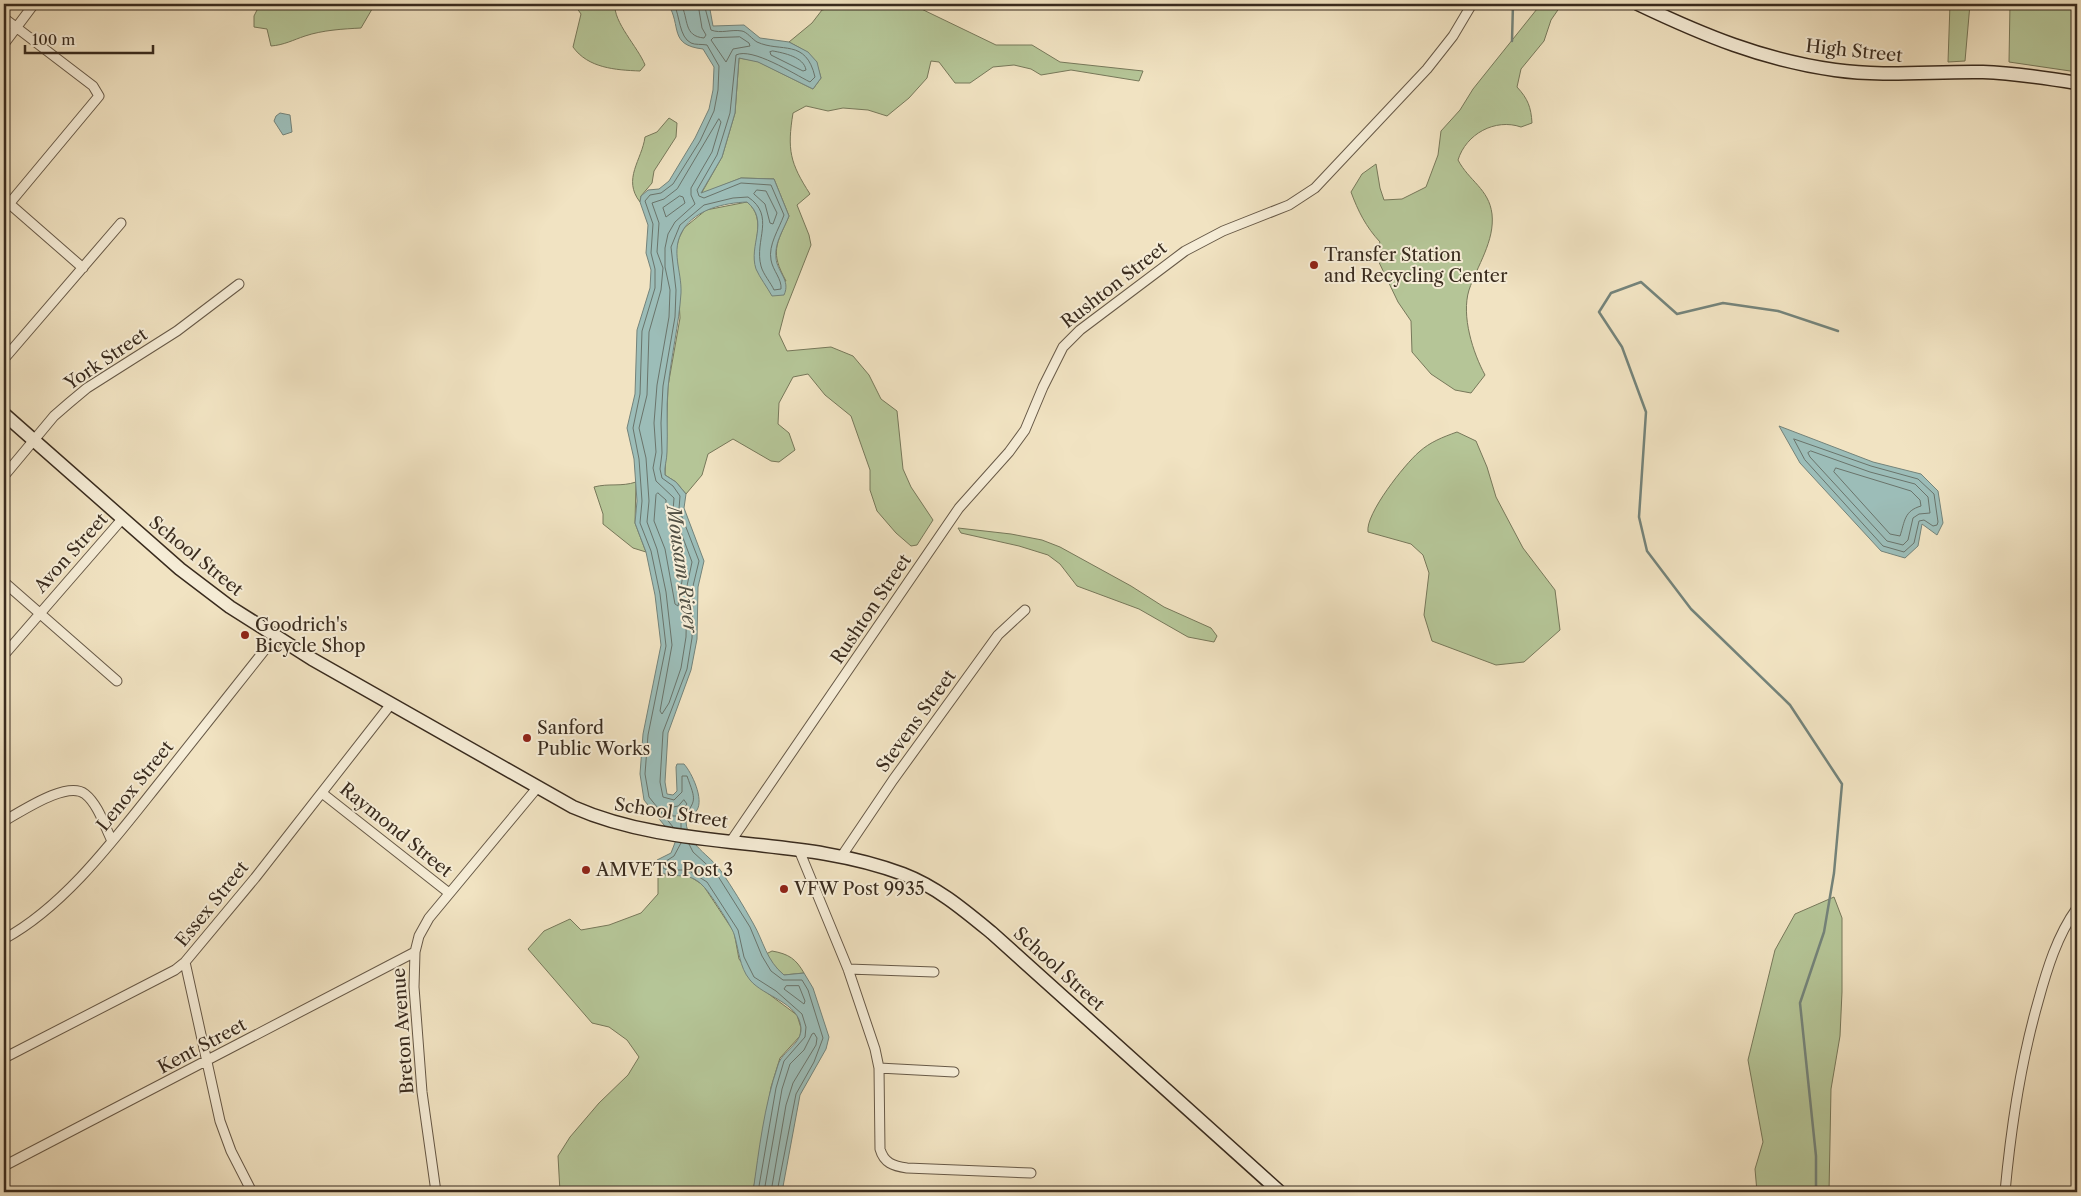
<svg xmlns="http://www.w3.org/2000/svg" width="2081" height="1196" viewBox="0 0 2081 1196" font-family="'Libre Caslon Text',serif">
  <style>
    .green { fill: #b5c597; stroke: #77785a }
    .water { fill: #9cbdb8; stroke: #74837a }
    .lines { fill: none; stroke-linecap: round; stroke-linejoin: round }
    .shore { stroke: #6a746b; stroke-width: 1 }
    .stream { stroke: #74837a; stroke-width: 2.5 }
    .street-casing { stroke: #675947; stroke-width: 11 }
    .secondary-casing { stroke: #392b1e; stroke-width: 15 }
    .street { stroke: #f6edd7; stroke-width: 9 }
    .secondary { stroke: #f6edd7; stroke-width: 12 }
    .poi-dot { fill: #8f2418; stroke: #f6edd7; stroke-width: 2 }
    .labels { text-anchor: middle; dominant-baseline: central; stroke-width: 4; stroke-linejoin: round; paint-order: stroke }
    .street-label { font-size: 18px; fill: #392b1e; stroke: #f6edd7 }
    .poi-label { font-size: 18px; fill: #392b1e; stroke: #f6edd7; text-anchor: start }
    .water-label { font-size: 19px; font-style: italic; fill: #525044; stroke: #f6edd7 }
  </style>
  <rect width="100%" height="100%" fill="#f1e3c2"/>
  <filter id="stains"><feTurbulence type="fractalNoise" baseFrequency=".004" numOctaves="4"/><feColorMatrix values="0 0 0 0 .2 0 0 0 0 .09 0 0 0 0 .02 0 0 0 .5 -.17"/></filter>
  <radialGradient id="worn" r=".72"><stop offset=".6" stop-color="#630" stop-opacity="0"/><stop offset="1" stop-color="#630" stop-opacity=".3"/></radialGradient>
  <path class="green" d="M260 4H375L361 28C343 29 323 30 305 36 293 40 284 45 271 46L267 29 254 27V16Z
    M574 4H615C613 22 638 47 645 65L640 71C615 70 588 68 573 47L581 14Z
    M849 4H911L996 45H1032L1060 62 1143 71 1139 81 1071 70 1041 75 1031 69 1014 65 993 67 970 83H955L939 62 931 61 927 78 909 98 887 116 868 110 843 108 828 111 806 106 793 113C787 150 790 163 810 194L797 205 809 235 811 245 785 311 779 334 787 351 831 347 853 356 869 375 881 399 897 411 903 469 911 487 933 520 917 545 911 546 896 533 877 511 870 490V470L851 416 825 395 808 374 793 377 779 403 778 424 789 433 795 450 779 462 771 461 733 439 708 454 702 475 686 494 676 482 665 475 668 386 680 318 676 249 679 238 684 228 706 210 747 202C768 219 751 244 756 267 757 272 762 277 764 281H786C770 252 776 245 789 216L774 179 741 178 701 194 722 157 735 113 739 58 757 61 813 89 821 78C815 55 809 53 789 42L812 23 822 10Z
    M1541 4H1562L1551 20 1544 41 1521 69 1517 87C1528 99 1531 107 1532 123L1521 127C1495 118 1466 134 1458 160 1469 181 1489 189 1492 214 1495 241 1477 266 1469 290 1461 316 1473 353 1485 375L1471 393 1455 390 1431 374 1412 352 1411 321 1398 302 1375 254 1380 242C1366 227 1358 211 1351 192L1362 174 1376 164 1380 188 1384 200 1402 199 1426 187 1438 155 1441 131 1460 110 1473 89Z
    M1950 4H1970L1965 61 1948 62Z
    M2010 4H2077V72L2009 62Z
    M669 118 677 123 676 137 654 171 652 183 641 196 640 202C622 179 642 160 645 137L657 132Z
    M1457 432 1476 441 1487 467 1496 497 1523 548 1555 590 1560 630 1524 662 1496 665 1432 641 1424 615 1429 573 1423 555 1411 544 1368 532C1365 514 1405 464 1419 452 1430 442 1443 437 1457 432Z
    M636 482 635 523 646 552 633 548 603 524V514L594 487C609 483 621 487 636 482Z
    M958 528 1011 534 1042 540 1060 547 1131 586 1164 607 1211 628 1217 636 1214 642 1188 637 1139 609 1077 586 1060 564 1048 555 1019 546 961 533Z
    M658 871 665 875 686 874 703 885 734 932 739 959 762 989 797 1015 801 1028 800 1036 780 1058 771 1087 753 1192H560L558 1156 570 1137 599 1103 628 1075 639 1057 627 1040 609 1027 592 1023 528 949 544 931 570 919 581 930 609 925 641 913 658 894Z
    M1834 897 1842 918V992L1840 1036 1831 1089 1829 1192H1757L1755 1169 1763 1142 1748 1060 1775 950 1795 914Z
    M772 951C789 954 796 959 804 973L784 975 775 967 766 954Z"/>
  <path class="water" d="M668 4H709L713 26 744 25 760 38 789 42 808 52 817 62 821 78 813 89 758 62 739 58 735 113 722 157 701 193 741 178 774 179 789 216C784 229 774 243 776 258 777 272 791 280 784 295L772 296C767 287 760 278 756 269 748 245 770 221 747 202 724 203 696 209 683 230 670 251 682 271 681 293 679 325 671 356 668 388 666 409 668 431 667 452 667 460 664 467 665 475L676 482 686 494 684 508 704 561 698 587 697 639 691 670 668 733 665 782 667 794 673 795 677 791 676 767 677 764H684C692 773 704 799 697 810 694 815 689 819 686 822 688 846 709 854 721 871 732 887 743 905 753 923 764 942 766 960 784 975L804 973 813 988 829 1037 826 1049 800 1095 782 1192H753C759 1150 764 1106 778 1065 782 1051 802 1044 801 1028 799 1002 764 997 750 980 739 967 739 949 734 934 732 927 709 891 703 886 689 870 674 880 658 871L657 860 671 853 676 840 644 800 640 774 643 734 661 645 655 595 646 552 635 523 637 501 634 459 627 428 635 394 637 330 650 288 651 270 646 253 648 225 640 202 641 196 648 190 659 189 669 181 695 138 709 109 713 90 714 67 703 49C668 45 682 26 668 4Z
    M280 113 290 115 292 132 283 135 274 121 276 116Z
    M1779 426 1873 462 1921 474 1938 491 1943 523 1937 535 1922 524 1918 546 1905 558 1881 551 1800 463Z"/>
  <g class="lines">
    <path class="shore" d="M681 4C689 19 683 36 704 38L706 35 702 28 698 4
      M740 37 749 43 750 46 733 49 726 62 711 40 713 38Z
      M773 51C784 53 804 57 806 70L803 71 771 55 770 52Z
      M719 119 721 122 712 152 691 188V195L695 204 675 222 668 234 665 248V267L670 290 669 317 657 385 654 423 656 452 653 468 656 481 674 498 673 511 692 562 687 586 686 637 681 668 669 703 662 714 660 711 672 645 666 592 657 549 647 522 649 501 646 458 639 428 647 395 649 332 661 290 663 268 657 252 659 223 652 203 664 199 677 189Z
      M757 190 766 191 777 213 773 224 770 223 765 204 754 194Z
      M680 196 683 197 685 203 666 217 663 208Z
      M1794 439 1871 466 1918 479 1934 494 1938 522 1937 525 1933 526 1924 520 1919 521 1914 543 1904 552 1883 546 1805 460Z
      M1811 451 1870 472 1915 484 1928 497 1930 513 1919 514 1913 518 1908 540 1903 545 1887 541 1810 457 1808 453Z
      M1836 468 1911 491 1920 500 1921 506C1904 511 1905 521 1900 536L1890 534 1834 472Z
      M658 493 666 500V513L685 562 678 606 675 604 665 549 654 521 656 495Z
      M684 800 687 804 676 816H673L669 808 678 806Z
      M673 827 649 797 645 774 648 735 666 646 660 594 651 551 640 523 642 501 639 459 633 428 640 394 642 331 655 288V269L651 253 653 224 645 201 650 195 661 193 673 184 700 141 714 111 718 90 719 66 707 45C702 44 695 45 691 43 679 37 680 16 674 4
      M681 828V820C697 800 696 801 687 776H682V792L674 800 663 797 660 782 663 732 687 669 692 638 693 586 699 561 679 509 680 496 673 486 662 478 660 469 662 453 661 423 663 386 675 317 676 290 671 247 680 225 704 205 733 198 748 197C776 216 754 240 761 266 763 274 771 283 774 290L781 289C782 279 773 271 771 260 768 245 779 229 784 215L771 185 741 183 704 198 699 196 697 190 717 155 730 113 736 55C752 47 794 74 810 82L815 77C806 38 781 53 757 42 752 39 747 32 742 31 731 29 721 34 711 30L704 4
      M681 843 674 856 663 863V868L667 870H688L707 882 738 930 744 957 754 977 776 991 802 1014 806 1027 805 1037 784 1061 776 1088 758 1192
      M689 844 693 852 716 873 750 927 762 956 771 971 783 980H802L808 990 823 1038 814 1062 796 1094 777 1192
      M799 986 805 1001 804 1004 784 989 786 986Z
      M764 1192 782 1089 790 1064 804 1050 812 1034 814 1033 817 1038 816 1045 793 1083 786 1105 771 1192"/>
    <path class="stream" d="M1512 41 1513 4
      M1816 1192V1156L1800 1003 1824 932 1834 873 1842 784 1790 705 1691 609 1647 551 1639 517 1646 412 1622 347 1599 312 1611 293 1641 282 1677 314 1723 303 1778 311 1838 331"/>
    <g class="street-casing">
      <path id="street" d="M4 18 93 86 99 96 4 210
        M4 44 34 4
        M4 199 83 268
        M4 359 121 223
        M4 476 54 416 69 403 87 388 177 331 239 284
        M4 582 117 681
        M4 655 123 518
        M322 793 449 893
        M4 821C21 812 67 780 85 794 98 804 105 827 112 841
        M731 841 959 508 1009 452 1025 430 1043 387 1063 347 1080 330 1185 251 1223 231 1289 205 1315 188 1427 69 1453 36 1472 4
        M799 850 848 969 875 1049 879 1068 880 1149C884 1163 893 1166 907 1168L1031 1173
        M841 857 893 780 998 635 1025 610
        M4 939C67 905 119 833 164 777 201 730 238 684 275 637
        M185 962 220 1121 231 1151 252 1192
        M848 969 934 972
        M4 1058 175 970 185 962 255 878 391 704
        M879 1068 954 1072
        M4 1166 415 952
        M436 1192 422 1092 414 987 415 952 419 936 429 918 537 788
        M2005 1192C2011 1127 2020 1065 2038 1002 2047 969 2057 936 2077 908"/>
    </g>
    <g class="secondary-casing">
      <path id="secondary" d="M1638 4C1703 35 1763 60 1835 70 1885 77 1933 71 1983 72 2015 73 2046 78 2077 83
        M4 414 180 569 230 607 312 659 573 807C677 853 798 834 903 874 937 887 964 910 992 933L1280 1192"/>
    </g>
    <use href="#street" class="street"/>
    <use href="#secondary" class="secondary"/>
  </g>
  <g class="poi-dot">
    <circle cx="1314" cy="265" r="5"/>
    <circle cx="245" cy="635" r="5"/>
    <circle cx="527" cy="738" r="5"/>
    <circle cx="586" cy="870" r="5"/>
    <circle cx="784" cy="889" r="5"/>
  </g>
  <g class="labels">
    <g class="street-label">
      <text transform="translate(1854 51) rotate(6)">High Street</text>
      <text transform="translate(1114 285) rotate(-38)">Rushton Street</text>
      <text transform="translate(106 359) rotate(-34)">York Street</text>
      <text transform="translate(71 553) rotate(-48)">Avon Street</text>
      <text transform="translate(196 556) rotate(39)">School Street</text>
      <text transform="translate(871 609) rotate(-56)">Rushton Street</text>
      <text transform="translate(916 721) rotate(-54)">Stevens Street</text>
      <text transform="translate(135 786) rotate(-51)">Lenox Street</text>
      <text transform="translate(671 813) rotate(9)">School Street</text>
      <text transform="translate(396 830) rotate(39)">Raymond Street</text>
      <text transform="translate(212 904) rotate(-51)">Essex Street</text>
      <text transform="translate(1059 969) rotate(42)">School Street</text>
      <text transform="translate(403 1031) rotate(-94)">Breton Avenue</text>
      <text transform="translate(202 1046) rotate(-28)">Kent Street</text>
    </g>
    <g class="poi-label">
      <text x="1324" y="255">Transfer Station<tspan x="1324" dy="21">and Recycling Center</tspan></text>
      <text x="255" y="625">Goodrich's<tspan x="255" dy="21">Bicycle Shop</tspan></text>
      <text x="537" y="728">Sanford<tspan x="537" dy="21">Public Works</tspan></text>
      <text x="596" y="870">AMVETS Post 3</text>
      <text x="794" y="889">VFW Post 9935</text>
    </g>
    <g class="water-label">
      <text transform="translate(682 569) rotate(82)">Mousam River</text>
    </g>
  </g>
  <rect width="2081" height="1196" fill="none" stroke="#f1e3c2" stroke-width="20"/>
  <rect x="5" y="5" width="2071" height="1186" fill="none" stroke="#392b1e" stroke-width="2.5"/>
  <rect x="10" y="10" width="2061" height="1176" fill="none" stroke="#392b1e"/>
  <path d="M25 45v8h128v-8" fill="none" stroke="#392b1e" stroke-width="2.5"/>
  <text x="32" y="45" font-size="15" fill="#392b1e" stroke="#f6edd7" stroke-width="4" paint-order="stroke">100 m</text>
  <rect width="100%" height="100%" filter="url(#stains)"/>
  <rect width="100%" height="100%" fill="url(#worn)"/>
</svg>
